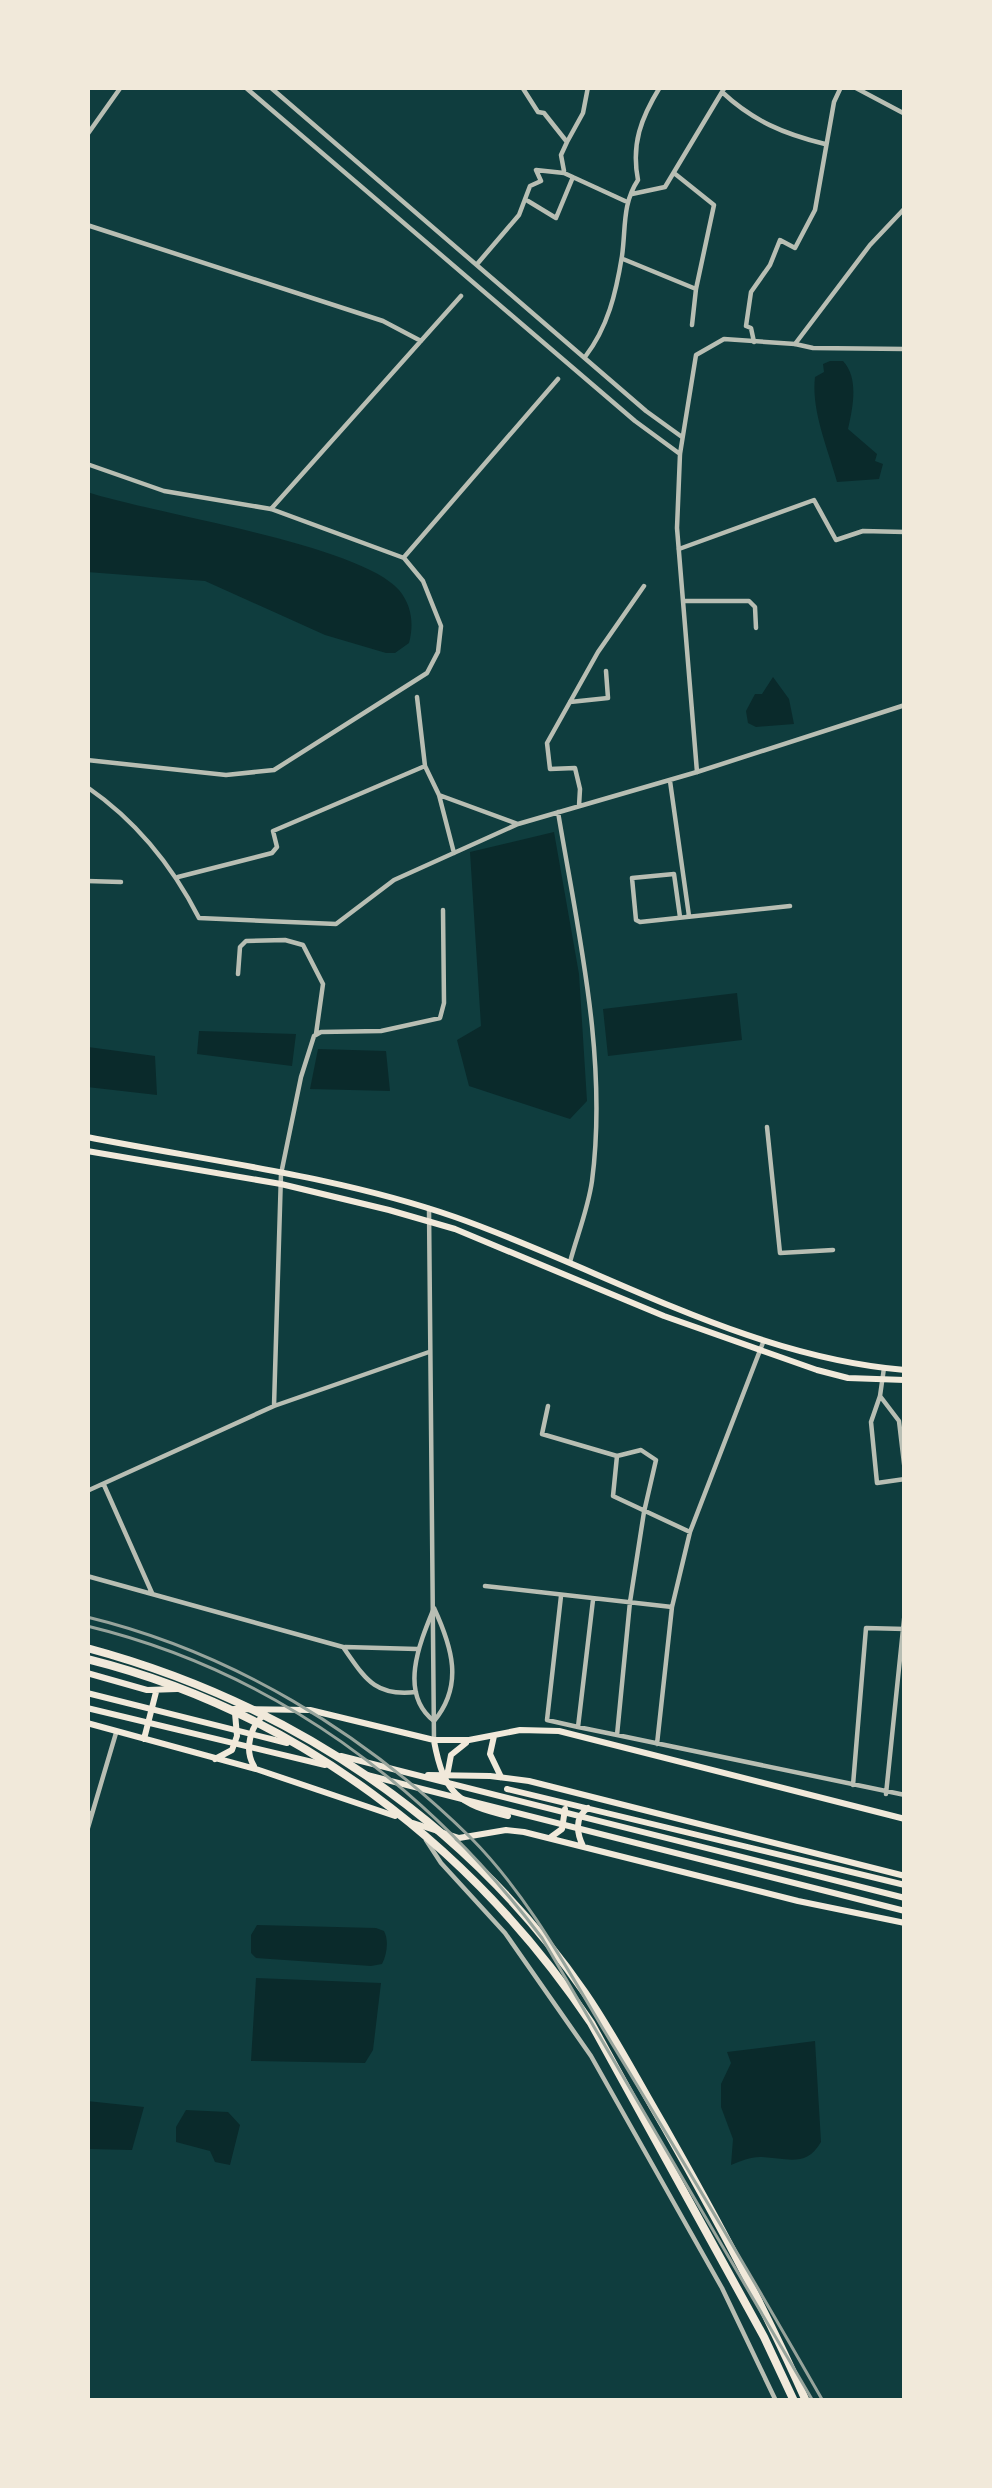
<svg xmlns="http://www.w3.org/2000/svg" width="992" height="2488" viewBox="0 0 992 2488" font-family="Signika,sans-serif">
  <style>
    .water { fill: #0a2a2b }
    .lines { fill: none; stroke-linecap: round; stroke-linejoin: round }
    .minor { stroke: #b8beb3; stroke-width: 4.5 }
    .tertiary { stroke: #b8beb3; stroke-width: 4.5 }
    .secondary { stroke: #f1e9da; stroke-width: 6 }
    .trunk { stroke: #f1e9da; stroke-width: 6 }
    .motorway { stroke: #f1e9da; stroke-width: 8 }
    .tram { stroke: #97a49c; stroke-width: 3 }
    .rail { stroke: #97a49c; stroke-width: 3 }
  </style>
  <rect width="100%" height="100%" fill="#0f3d3e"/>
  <path class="water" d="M830 361H843C859 378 853 407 848 429L877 454 875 461 883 464 879 479 837 482C828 449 811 411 815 377L824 372 823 364Z
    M87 492C154 514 359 544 399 590 412 606 414 624 409 643L395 653H386L325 635 205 581 87 572Z
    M773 677 789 699 794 724 756 727 748 723 746 711 755 694H762Z
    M554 832 579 974 587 1101 570 1119 469 1086 457 1040 481 1026 470 852Z
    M737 993 742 1040 608 1056 603 1009Z
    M199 1031 296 1034 292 1066 197 1054Z
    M88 1047 155 1056 157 1095 87 1087Z
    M318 1049 386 1051 390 1091 310 1089Z
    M257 1925 376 1928 384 1931C389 1940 387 1955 382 1964L371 1966 256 1958 251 1953V1935Z
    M256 1978 381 1983 373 2050 365 2063 251 2061Z
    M815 2041 821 2142C806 2168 787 2158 760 2157 750 2157 741 2161 731 2165L733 2139 721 2107V2084L731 2063 727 2052Z
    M87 2101 144 2107 132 2150 87 2149Z
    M186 2110 228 2112 240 2125 230 2165 215 2162 210 2151 176 2142V2127Z"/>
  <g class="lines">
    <path class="minor" d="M522 87 538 112 544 113 567 142 583 113 588 87
      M722 92C753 121 784 134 825 144
      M87 135 121 87
      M564 171 561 155 567 142
      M674 173 714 205 696 289
      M632 194 665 187 725 87
      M528 201 556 218 573 177
      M87 225 383 321 421 341
      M623 259 696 289 692 325
      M478 263 519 215 530 186 541 181 536 170 564 173 625 201
      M754 342 751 328 746 326 751 292 770 265 780 240 795 248 815 210 834 102 841 87
      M795 344 813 348 905 349
      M585 357C608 327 616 293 622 256 626 228 622 204 638 180 631 144 641 118 660 87
      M87 464 164 491 271 509 404 558 423 581 441 626 438 652 427 673 274 770 226 775 87 760
      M271 509 461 296
      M679 549 814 500 836 540 863 531 905 532
      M405 556 558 379
      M684 601H749L755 607 756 628
      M417 697 425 766 439 795 454 853
      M570 702 608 698 606 671
      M670 781 689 916
      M87 787C135 820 173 867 199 918L336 924 394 880 518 824 697 772
      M439 795 518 824
      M579 806 580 789 575 768 550 769 547 743 598 652 644 586
      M558 812C578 932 608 1059 592 1181 588 1209 577 1236 570 1262
      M178 877 272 853 277 847 273 831 425 766
      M87 881 121 882
      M680 917 674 874 632 878 636 920 640 922 790 906
      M238 974 240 947 246 941 285 940 303 945 323 984 316 1034
      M767 1127 780 1253 833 1250
      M884 1368 880 1396 871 1422 877 1483 905 1479
      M880 1396 899 1421 905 1472
      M274 1406 281 1174 301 1077 314 1036 321 1032 381 1031 440 1018 444 1003 443 910
      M548 1406 542 1434 617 1456 613 1496 690 1532
      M617 1456 641 1450 656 1460 644 1512 630 1602
      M104 1485 152 1593
      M87 1491 274 1406 429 1352
      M87 1576 343 1647C365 1678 374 1697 416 1692
      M485 1586 672 1607
      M561 1596 547 1720 578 1727 593 1600 578 1727 617 1735 630 1602 617 1735 905 1795
      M434 1608C452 1647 464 1685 434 1721 398 1693 420 1642 434 1608Z
      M345 1647 417 1649
      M657 1744 672 1607 690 1532 764 1340
      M853 1785 866 1628 905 1629
      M886 1794 905 1610
      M87 1812 92 1814 87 1831
      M92 1814 116 1733"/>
    <path class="tertiary" d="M245 87 635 421 680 454
      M270 87 646 411 682 437
      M854 87 905 114
      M905 208 870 245 795 344 724 339 696 355 680 454 677 528 697 772 905 705
      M429 1208 434 1740
      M426 1840 441 1863 505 1933 591 2056 722 2288 776 2401"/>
    <path class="secondary" d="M87 1137C209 1161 337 1176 455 1217 603 1269 746 1357 905 1370
      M87 1151 281 1184 389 1210 455 1229 664 1316 817 1370 848 1378 905 1380
      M87 1673 147 1690 177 1689
      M234 1709 310 1710 434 1740H469L520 1730 559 1731 905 1819
      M87 1723 256 1769 395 1816
      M494 1736 490 1754 501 1777
      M144 1739 156 1692
      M434 1741C444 1794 458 1804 508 1816
      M215 1759 232 1750 237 1736 235 1713
      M254 1766C244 1750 250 1726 265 1714
      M447 1776 451 1755 466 1743
      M507 1789 905 1885
      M413 1823 459 1838 506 1830 524 1832 798 1901 905 1923
      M551 1837 562 1829 565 1809
      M583 1846C577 1834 574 1817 588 1808"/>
    <path class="trunk" d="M87 1693 287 1743
      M87 1708 325 1765
      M341 1756 905 1898
      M367 1775 905 1911
      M428 1775 490 1776 529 1781 905 1876"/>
    <path class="motorway" d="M87 1648C288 1702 466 1820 585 1993 614 2035 638 2082 664 2126 715 2216 764 2306 806 2401
      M87 1659C296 1711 472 1846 591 2023L764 2337 794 2401"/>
    <path class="tram" d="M87 1617C232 1652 364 1733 470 1837 530 1897 571 1976 614 2047 685 2164 755 2282 823 2401"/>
    <path class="rail" d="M87 1626C274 1671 427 1786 542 1938L813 2401"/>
  </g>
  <rect width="992" height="2488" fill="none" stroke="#f1e9da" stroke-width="180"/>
</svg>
